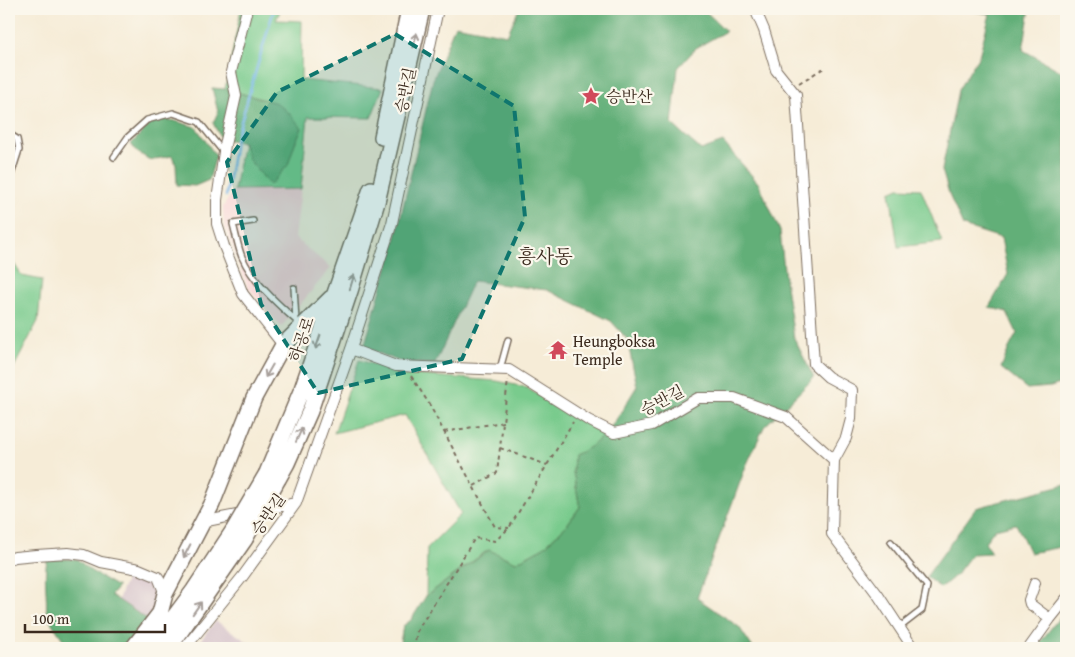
<svg xmlns="http://www.w3.org/2000/svg" width="1075" height="657" viewBox="0 0 1075 657" font-family="'Gentium Book Plus','Noto Serif KR',serif">
  <style>
    .built { fill: #f7cfd3 }
    .industrial { fill: #d2bdc7 }
    .green { fill: #79cb8d; stroke: #5a7a56 }
    .forest { fill: #62af78; stroke: #4e6c4b }
    .lines { fill: none; stroke-linecap: round; stroke-linejoin: round }
    .stream { stroke: #77b7eb; stroke-width: 2.5 }
    .lane-casing { stroke: #7c6e5f; stroke-width: 8 }
    .street-casing { stroke: #7c6e5f; stroke-width: 12 }
    .secondary-casing { stroke: #7c6e5f; stroke-width: 18 }
    .path { stroke: #7c6e5f; stroke-width: 2; stroke-dasharray: 4 4; stroke-linecap: butt }
    .lane { stroke: #fff; stroke-width: 5 }
    .street { stroke: #fff; stroke-width: 10 }
    .secondary { stroke: #fff; stroke-width: 15 }
    .secondary-bridge-casing { stroke: #7c6e5f; stroke-width: 18; stroke-linecap: butt }
    .secondary-bridge { stroke: #fff; stroke-width: 15 }
    .oneway { stroke: #a79f9a }
    .marked { fill: #0f766e; fill-opacity: 0.2; stroke: #0f766e; stroke-width: 4; stroke-dasharray: 10 6; stroke-linejoin: round }
    .labels { text-anchor: middle; dominant-baseline: central; stroke-width: 4.5; stroke-linejoin: round; paint-order: stroke }
    .street-label { font-size: 16px; fill: #3b2a1e; stroke: #fbf7ec }
    .poi-label { font-size: 16px; fill: #3b2a1e; stroke: #fbf7ec; text-anchor: start }
    .quarter-label { font-size: 19px; fill: #3b2a1e; stroke: #fbf7ec }
  </style>
  <rect width="100%" height="100%" fill="#fbf7ec"/>
  <filter id="ink" filterUnits="userSpaceOnUse"><feTurbulence type="fractalNoise" baseFrequency=".02" numOctaves="2"/><feDisplacementMap in="SourceGraphic" scale="10" xChannelSelector="R" yChannelSelector="G"/><feConvolveMatrix kernelMatrix="1 2 1 2 8 2 1 2 1" color-interpolation-filters="sRGB"/></filter>
  <filter id="wash" filterUnits="userSpaceOnUse"><feTurbulence type="fractalNoise" baseFrequency=".0096" numOctaves="4" result="noise"/><feDisplacementMap in="SourceGraphic" scale="20" xChannelSelector="R" yChannelSelector="G"/><feGaussianBlur stdDeviation="1.12" result="paint"/><feColorMatrix in="noise" values="0 0 0 0 0 0 0 0 0 0 0 0 0 0 0 0 0 1.4 0 .05"/><feComposite in="paint" operator="in"/></filter>
  <g filter="url(#wash)">
    <rect width="100%" height="100%" fill="#f6ecd7"/>
    <path class="built" d="M301 189 295 238 331 268 281 327 247 286 224 225 223 207 234 190Z"/>
    <path class="industrial" d="M129 572 155 581 161 595 148 620 118 600Z
      M216 621 257 648H194Z"/>
    <path class="green" d="M241 9H281L276 20 302 21 301 80 383 88 371 118 308 117 301 189 234 190 243 142 250 160 295 143 302 128 257 98 225 89Z
      M899 188 921 189 942 242 898 247 890 192Z
      M9 256 22 276 42 280 38 321 9 377Z
      M359 360 405 374 497 381 525 387 604 435 590 448 574 455 573 472 580 507 566 526 544 547 516 562 488 550 426 596 427 548 461 514 405 415 334 433Z"/>
    <path class="forest" d="M519 9H703L726 31 696 48 678 68 672 124 701 150 723 142 759 184 780 231 785 279 794 338 814 378 764 427 746 466 697 598 739 627 753 648H399L403 626 411 620 426 596 489 550 516 562 544 547 566 526 580 507 573 472 574 455C608 441 618 416 637 386L627 339 611 321 547 290 473 281 435 364 401 362 364 347 395 241 433 80 455 25 507 35Z
      M960 9H1030L1023 50 1066 74V382L1051 387 1027 389 1001 368 1009 348 1017 333 1007 312 989 307 1008 274 1001 238 963 226 950 197 942 170 958 90 979 56 990 14Z
      M212 88 225 89 277 103 291 115 302 128 295 143 288 165 270 185 249 160 243 142 221 139 213 123 218 112Z
      M155 118 175 121 196 127 216 156 209 180 195 186 177 185 176 165 172 156 150 160 137 152 131 144Z
      M1066 484V546L1030 553 1016 524 995 529 985 542 991 553 972 554 956 575 941 588 926 577 976 508Z
      M56 559H77L91 571 118 587 111 595 148 620 124 648H69L46 615C48 596 43 578 47 560Z
      M1066 609V648H1038L1037 646Z"/>
    <g class="lines">
      <path class="stream" d="M226 196 235 142 274 9"/>
    </g>
  </g>
  <g filter="url(#ink)">
    <g class="lines">
      <g class="lane-casing">
        <path id="lane" d="M9 134 17 139 19 150 9 181
          M114 157 128 137 147 120 173 113 199 122 224 153
          M253 221 233 224C236 235 238 247 242 257 254 284 279 305 300 324
          M294 288 296 320
          M500 369 508 340
          M891 542 927 586 922 610 900 627"/>
      </g>
      <g class="street-casing">
        <path id="street" d="M247 9 231 72 236 96 225 145 217 200V224L224 246 243 294 283 345
          M755 9 764 30 776 70 796 95 814 364 828 377 852 390 851 419 846 438 834 460
          M351 349 396 366 509 370 588 420 614 433 652 425 698 398H734L786 417 834 460 832 534 878 595 913 648
          M202 522 296 503
          M9 559 15 557 36 555 68 553 84 555 101 562 139 569 158 577 165 594
          M1035 583 1029 600 1030 604 1050 619
          M185 648 243 576 296 503 351 349 392 223 438 9
          M1029 648 1050 619 1066 599"/>
      </g>
      <g class="secondary-casing">
        <path id="secondary" d="M382 137 409 9
          M267 473 302 389 371 189
          M278 479 287 463 310 411 350 291 377 202 422 9
          M133 648 160 613 165 594 212 504 254 398 283 345 331 298
          M151 648 194 590 233 531
          M169 648 245 539"/>
      </g>
      <path class="path" d="M799 83 824 68
        M411 376 428 402 495 527 509 528
        M444 432 503 422
        M500 448 547 465
        M474 486 497 473 508 380
        M414 648 417 631 475 538 495 541 509 528 573 422"/>
      <use href="#lane" class="lane"/>
      <use href="#street" class="street"/>
      <use href="#secondary" class="secondary"/>
      <g class="secondary-bridge-casing">
        <path id="secondary-bridge" d="M233 531 267 473
          M245 539 278 479"/>
      </g>
      <use href="#secondary-bridge" class="secondary-bridge"/>
    </g>
    <defs><path id="oneway-shaft" d="M-6 0H5M1.5-3L5.5 0L1.5 3" fill="none" stroke-width="1.6" stroke-linecap="round" stroke-linejoin="round" transform="scale(1.25)"/></defs>
    <g class="oneway">
      <use href="#oneway-shaft" transform="translate(415 40) rotate(-77)"/>
      <use href="#oneway-shaft" transform="translate(352 282) rotate(-73)"/>
      <use href="#oneway-shaft" transform="translate(318 342) rotate(109)"/>
      <use href="#oneway-shaft" transform="translate(269 371) rotate(120)"/>
      <use href="#oneway-shaft" transform="translate(299 435) rotate(-66)"/>
      <use href="#oneway-shaft" transform="translate(187 551) rotate(117)"/>
      <use href="#oneway-shaft" transform="translate(197 608) rotate(-55)"/>
    </g>
  </g>
  <path class="marked" d="M395 34 514 106 525 217 462 359 318 393 261 304 227 162 277 92Z"/>
  <defs>
    <g id="sight-bare" transform="scale(1.5)"><path d="M0-6L1.8-2.2L6-1.7L2.9 1.2L3.7 5.4L0 3.3L-3.7 5.4L-2.9 1.2L-6-1.7L-1.8-2.2Z" fill="#d1495b" stroke="#fbf7ec" stroke-width="2.5" paint-order="stroke"/></g>
    <g id="temple-bare" transform="scale(1.5)"><path d="M0-6L5-2H3V0L6.5 2.5H4V6H1.5V3h-3V6H-4V2.5H-6.5L-3 0V-2H-5Z" fill="#d1495b" stroke="#fbf7ec" stroke-width="2.5" paint-order="stroke"/></g>
  </defs>
  <g fill-rule="evenodd">
    <use href="#sight-bare" x="591" y="96"/>
    <use href="#temple-bare" x="558" y="350"/>
  </g>
  <g class="labels">
    <g class="street-label">
      <text transform="translate(405 90) rotate(-78)">승반길</text>
      <text transform="translate(301 339) rotate(-71)">하공로</text>
      <text transform="translate(662 400) rotate(-28)">승반길</text>
      <text transform="translate(268 514) rotate(-55)">승반길</text>
    </g>
    <g class="poi-label">
      <text x="606" y="96">승반산</text>
      <text x="573" y="341">Heungboksa<tspan x="573" dy="18">Temple</tspan></text>
    </g>
    <g class="quarter-label">
      <text x="545" y="256">흥사동</text>
    </g>
  </g>
  <rect width="1075" height="657" fill="none" stroke="#fbf7ec" stroke-width="30"/>
  <path d="M25 624v8h140v-8" fill="none" stroke="#3b2a1e" stroke-width="2.5"/>
  <text x="32" y="624" font-size="15" fill="#3b2a1e" stroke="#fbf7ec" stroke-width="4" paint-order="stroke">100 m</text>
</svg>
